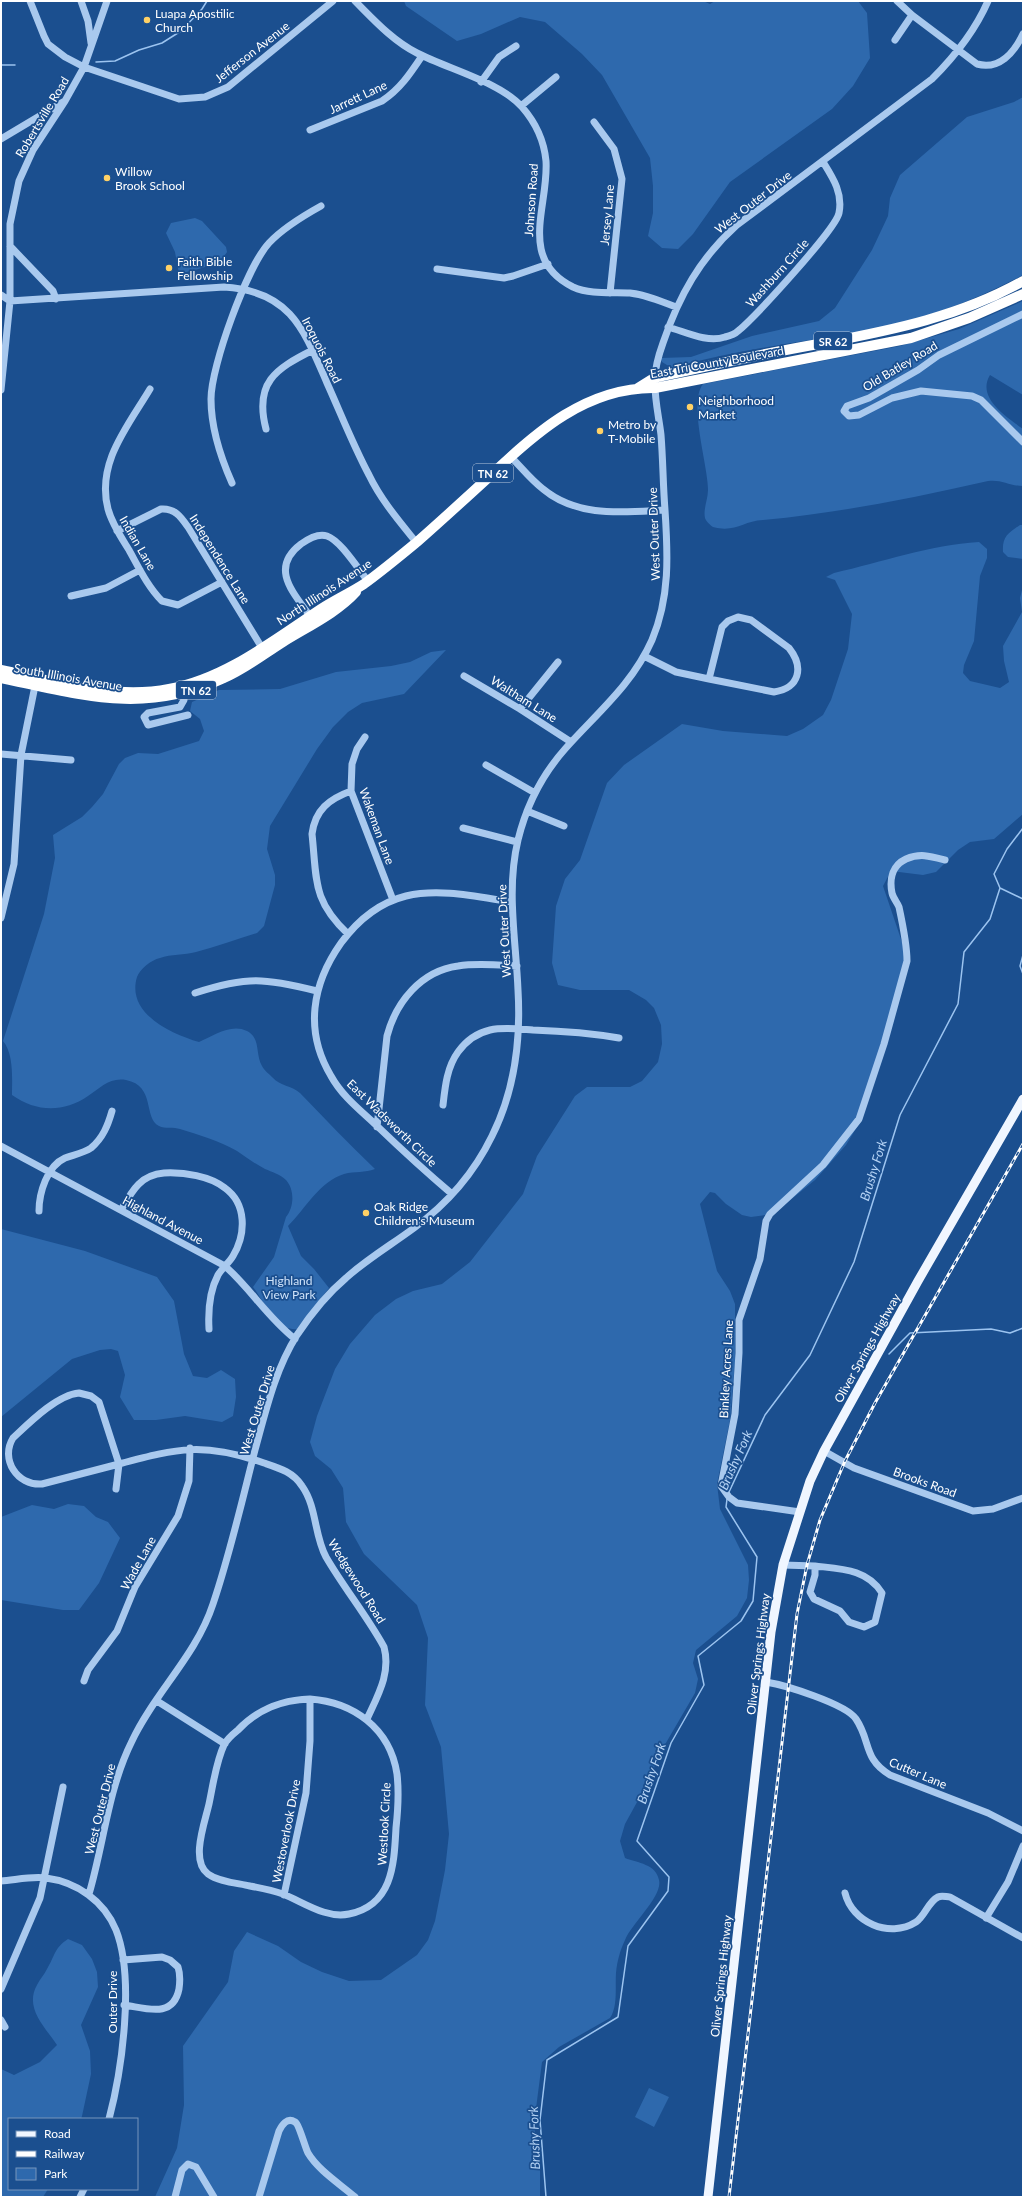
<svg xmlns="http://www.w3.org/2000/svg" width="1024" height="2198" viewBox="0 0 1024 2198" font-family="Lato,sans-serif">
  <style>
    .green { fill: #2e69ad }
    .lines { fill: none; stroke-linecap: round; stroke-linejoin: round }
    .stream { stroke: #9cc4f0; stroke-width: 1.5 }
    .minor { stroke: #a9c9ee; stroke-width: 7 }
    .major { stroke: #f0f6ff; stroke-width: 9 }
    .highway { stroke: #fff; stroke-width: 10 }
    .rail-casing { stroke: #fff; stroke-width: 3 }
    .rail { stroke: #1b4f8f; stroke-width: 1.5; stroke-dasharray: 4.5; stroke-linecap: butt }
    .poi-dot { fill: #ffd166; stroke: #1b4f8f; stroke-width: 1.5 }
    .labels { text-anchor: middle; dominant-baseline: central; stroke-width: 3.5; stroke-linejoin: round; paint-order: stroke }
    .shield { fill: #1b4f8f; stroke: #bbcadd; stroke-width: 1 }
    .shield-label { font-size: 11px; font-weight: bold; fill: #fff }
    .poi-label { font-size: 12px; fill: #fff; stroke: #1b4f8f; text-anchor: start }
    .street-label { font-size: 12px; fill: #fff; stroke: #1b4f8f }
    .park-label { font-size: 12px; fill: #cfe3fa; stroke: #1b4f8f }
    .water-label { font-size: 13px; font-style: italic; fill: #b5d3f5; stroke: #1b4f8f }
  </style>
  <rect width="100%" height="100%" fill="#1b4f8f"/>
  <path class="green" d="M404 1H703L710 4 715 1H858L867 13 870 58 853 86 832 109 730 182 693 234 678 249 662 248 648 236 653 213V186L650 158 602 75 582 54 545 22 520 17 481 34 457 41 406 6Z
    M1023 97V275C974 301 921 321 866 331 801 342 735 350 672 368L662 362 661 358 691 357 752 336 819 321 835 308 872 250 888 216 890 198 900 175 967 117 1014 102Z
    M195 218 202 221 226 247 227 252C219 266 194 270 179 274L175 252 166 233 171 223Z
    M1023 301V395L990 375C976 398 1007 417 1023 429V486C1010 486 1001 479 988 481 914 498 839 513 763 520 743 521 735 533 713 527 710 525 706 521 705 518 703 509 708 499 708 490 708 465 688 403 703 384L900 346 959 329Z
    M1020 525H1023V559L1008 557 1003 552C1002 537 1008 533 1020 525Z
    M979 542 987 549V558L980 576 974 641 964 665 963 673 970 681 1000 688 1009 682 1004 661 1003 646 1022 612 1020 598 1023 586V814L994 839 970 842 958 850 936 872 923 875 891 871 883 886 905 951 904 974 860 1122 846 1145 815 1180 773 1214 751 1217 742 1215 726 1204 715 1193 710 1192 700 1204 717 1271 730 1291 735 1304V1363L730 1420 717 1484 720 1509 748 1565 749 1580 747 1598 737 1616 696 1650 693 1663 698 1679 695 1693 656 1760 653 1773 625 1824 620 1841 625 1858C638 1863 656 1864 659 1880 663 1896 632 1923 625 1940 620 1951 617 1961 616 1973 615 1987 618 2006 610 2018L559 2047 542 2062 534 2124 540 2166V2197H155L177 2148 184 2105 183 2046 228 1982 234 1951 247 1932 278 1946 301 1962 322 1972 349 1981 381 1980 417 1955 428 1940 435 1921 445 1870 449 1834 441 1747 425 1705 428 1638 417 1605 364 1554 346 1522 343 1488 331 1469 315 1456 310 1442 317 1416 335 1369 350 1344 375 1315 396 1299 413 1291 442 1284 470 1262 523 1194 537 1156 575 1096 587 1087H630L642 1081 658 1062 662 1044 661 1025 654 1008 646 1000 629 990H580L558 985 552 963 556 906 565 879 580 860 607 783 624 765 682 724 723 731 787 736 803 729 823 715 831 700 848 649 852 614 835 580 826 577 834 573C882 562 930 545 979 542Z
    M446 650 404 694 362 703 348 712 333 727 317 749 270 826 267 849 275 875V885L264 926 257 933C237 939 216 947 196 952 184 955 171 954 160 958 151 960 140 969 137 977 126 1013 171 1034 199 1042 213 1036 231 1023 247 1031 261 1038 255 1054 262 1066 264 1070 269 1074 272 1077 281 1087 291 1085 300 1093 325 1119 349 1144 375 1169 365 1173 355 1171 344 1174 319 1182 306 1208 288 1226L301 1256 314 1269 329 1288 297 1329C277 1332 263 1300 253 1287L274 1257 286 1217C294 1207 295 1190 286 1180 280 1174 272 1172 265 1169 255 1164 246 1157 237 1151 220 1141 199 1135 180 1129 174 1127 165 1129 159 1126 143 1118 156 1086 126 1080 110 1077 100 1088 88 1096 63 1113 36 1112 12 1095 12 1079 14 1054 3 1041L44 914 55 858 53 835 82 817 92 807 103 794 119 764 125 758 138 753 158 754 199 741 204 731 200 719 190 711 192 702 219 690 280 689 336 672 391 666 410 662 431 652Z
    M1 1229 85 1251 157 1277 174 1301 184 1354 193 1376 207 1378 221 1370 235 1379 236 1397 233 1416 222 1422 185 1416 156 1420H134L120 1397 125 1375 118 1351 111 1349 100 1350 72 1359 1 1417Z
    M68 1504 84 1506 96 1517 108 1522 120 1538 99 1583 79 1610H63L1 1600V1517L32 1505 54 1509Z
    M68 1939 82 1945 92 1959 97 1972 98 1987 81 2025 90 2051 91 2074 82 2116 81 2119H9V2189H48L43 2197H1V2069L14 2075 40 2062 57 2045C45 2027 24 2008 37 1985 40 1979 44 1975 47 1969 55 1956 54 1948 68 1939Z
    M649 2088 669 2097 654 2127 635 2117Z"/>
  <g class="lines">
    <path class="stream" d="M96 62 115 61 139 50 162 43 181 31 202 9 207 1
      M1 65H15
      M1000 888 1023 899
      M1023 955 1020 966 1023 974
      M1023 1004V1013
      M889 1354 910 1333 991 1329 1010 1333 1023 1328
      M729 1492 765 1415 810 1355 854 1262 900 1115 958 1004 964 952 990 919 1000 888 994 874 1007 849 1023 828
      M546 2197 540 2120 547 2060 618 2017 628 1946 668 1891 669 1877 637 1841 671 1743 704 1685 698 1656 741 1621 753 1601 757 1557 726 1507 727 1499"/>
    <path class="minor" d="M30 1 44 36 48 44 65 57 84 67 179 99 205 97 228 87 333 1
      M81 1 88 21 91 43
      M355 1C374 20 393 41 417 53 448 69 500 82 522 107 536 123 544 140 546 161 549 206 517 259 573 287 591 295 611 292 630 293 646 295 661 301 676 307
      M897 1 912 15 977 64C999 70 1014 53 1023 34
      M895 40 912 15
      M481 82 499 57 516 46
      M521 106 556 77
      M594 122 614 149 622 179 610 293
      M310 130 382 101C400 89 410 74 422 56
      M1 139 63 102
      M10 246 53 291 56 299
      M437 269 504 278 513 276 548 264
      M1 295 10 301 224 287C291 291 304 330 327 383 341 414 353 445 369 475 381 500 399 521 416 542
      M1023 314 939 355 918 370 869 398 847 406 844 411 849 416 859 415 892 398 921 391 972 396 981 400 1023 442
      M668 327C686 332 707 343 725 337 729 336 735 334 738 331 755 317 836 229 839 213 843 193 833 178 823 162
      M150 389C128 426 96 463 108 509 112 524 121 537 129 550 139 568 148 587 162 601L178 605 222 582
      M1 390 10 301V224L19 181 33 150 65 101 84 67 107 1
      M266 429C254 383 275 369 313 350
      M510 456C521 467 531 480 543 489 578 518 623 512 665 510
      M232 483C220 456 211 429 211 399 211 366 247 267 269 243 283 228 303 216 321 206
      M117 531 161 509C175 508 181 517 188 527L264 651
      M71 596 106 588 140 570
      M738 617 751 620 789 648C804 667 800 688 774 692L709 679 722 627 728 621Z
      M312 619C295 594 268 569 301 544 308 539 318 533 327 536 341 541 358 569 368 581
      M644 656 676 672 709 679
      M464 676 520 709 571 742
      M182 689 184 700 180 707 148 713 144 717 148 725 188 715
      M520 709 558 662
      M365 737 357 749 352 764 351 791 393 900
      M1 754 71 760
      M486 765 535 793
      M527 811 564 826
      M463 828 517 842
      M1 918 14 864 21 755 36 681
      M348 934C312 900 317 880 312 834 315 810 329 799 351 791
      M195 993C247 976 265 978 317 991
      M443 1105C445 1087 447 1067 458 1052 466 1041 477 1033 490 1030 504 1027 519 1029 533 1030 562 1031 590 1033 619 1038
      M377 1127 387 1036C396 1002 421 971 458 966 477 963 497 965 517 966
      M1 1146 225 1266C251 1289 267 1317 295 1339
      M452 1194C426 1172 401 1149 376 1125 360 1110 342 1096 331 1076 304 1031 312 984 341 943 358 920 378 903 406 896 440 888 478 897 512 902
      M121 1210C132 1191 140 1175 164 1173 184 1172 210 1176 225 1188 247 1204 246 1234 233 1256 229 1263 222 1268 218 1275 209 1292 208 1311 209 1329
      M39 1211C39 1193 47 1166 65 1158 73 1155 84 1153 91 1148 103 1138 108 1125 112 1111
      M79 1393 91 1396 99 1402 119 1464 42 1484C17 1486 0 1459 13 1438 30 1422 57 1395 79 1393Z
      M824 1451 854 1468 973 1511 993 1509 1023 1498
      M116 1489 119 1464C179 1448 204 1442 264 1463 279 1468 293 1472 302 1486 317 1507 314 1535 326 1557 344 1588 367 1616 384 1647 391 1673 378 1695 367 1719
      M800 1512 737 1503 729 1497 721 1486 735 1414 739 1353V1320L760 1259 766 1221 770 1214 823 1165 859 1119 884 1044 907 961C907 947 902 921 899 907 897 902 893 898 892 893 889 878 893 865 906 859 920 853 930 856 945 860
      M783 1565 815 1566
      M815 1566C841 1569 867 1569 882 1593L875 1622 864 1627 849 1622 840 1611 814 1599 810 1592 815 1575Z
      M84 1681 88 1670 117 1631 135 1587 178 1516 189 1481 190 1448
      M766 1682C785 1685 846 1704 856 1719 871 1741 863 1759 890 1775L988 1813 1023 1831
      M310 1699C353 1702 390 1728 397 1774 399 1791 398 1810 396 1828 394 1864 393 1905 349 1914 326 1919 303 1902 283 1894 272 1890 261 1888 250 1886 237 1883 219 1882 208 1874 190 1861 205 1822 209 1804 213 1785 216 1762 224 1745 227 1739 233 1734 238 1730 258 1709 281 1700 310 1699Z
      M157 1701 225 1744
      M1 1881C15 1880 32 1876 46 1878 77 1882 104 1901 116 1930 135 1978 122 2070 109 2119
      M845 1893C852 1922 889 1939 916 1922 925 1916 928 1902 938 1897 942 1895 946 1897 950 1897L1023 1938
      M89 1894C104 1843 108 1789 132 1741 155 1692 196 1656 213 1604 230 1554 242 1501 255 1450 266 1410 275 1370 297 1335 311 1314 327 1294 346 1278 367 1259 391 1245 414 1228 447 1204 474 1173 492 1136 515 1090 521 1041 518 990 516 940 506 890 518 840 526 807 542 775 565 749 597 713 632 685 652 640 670 597 668 555 665 510 663 485 663 460 661 435 659 417 654 398 655 379 655 367 659 354 663 343 679 296 700 258 737 225L932 79C955 56 975 31 988 1
      M284 1895 306 1793 310 1741V1699
      M986 1918 1008 1882 1023 1846
      M123 1960 162 1957 170 1960 178 1967C180 1973 180 1982 179 1989 173 2019 146 2008 124 2005
      M1 1989 40 1898 63 1787
      M1 2020 5 2027
      M80 2197 84 2189
      M175 2197 182 2170 188 2164 196 2167 214 2197
      M259 2197 279 2131C282 2125 287 2117 295 2122 299 2124 305 2147 308 2153 318 2170 340 2184 355 2197"/>
    <path class="major" d="M708 2197 771 1632 783 1565 810 1481 824 1451 918 1281 1023 1099"/>
    <path class="highway" d="M638 388 654 378C711 365 767 353 824 343 893 330 961 316 1023 281
      M1 670C55 681 113 700 169 689 225 679 274 640 321 609 335 600 350 593 364 584 382 571 400 556 417 542 442 520 466 498 490 476 536 432 587 387 655 388L911 338 969 318 1023 294
      M1 678C82 695 144 715 224 678 245 669 264 654 283 642 307 627 337 613 356 592"/>
    <g class="rail-casing">
      <path id="rail" d="M729 2197 797 1614 807 1565 820 1520 845 1461 875 1403 1023 1144"/>
    </g>
    <use href="#rail" class="rail"/>
  </g>
  <g class="poi-dot">
    <circle cx="147" cy="20" r="4"/>
    <circle cx="107" cy="178" r="4"/>
    <circle cx="169" cy="268" r="4"/>
    <circle cx="690" cy="407" r="4"/>
    <circle cx="600" cy="431" r="4"/>
    <circle cx="366" cy="1213" r="4"/>
  </g>
  <g class="labels">
    <g class="shield">
      <rect x="814" y="332" width="38" height="18" rx="3"/>
      <rect x="473" y="464" width="40" height="18" rx="3"/>
      <rect x="176" y="681" width="40" height="18" rx="3"/>
    </g>
    <g class="shield-label">
      <text x="833" y="341">SR 62</text>
      <text x="493" y="473">TN 62</text>
      <text x="196" y="690">TN 62</text>
    </g>
    <g class="poi-label">
      <text x="155" y="13">Luapa Apostilic<tspan x="155" dy="14">Church</tspan></text>
      <text x="115" y="171">Willow<tspan x="115" dy="14">Brook School</tspan></text>
      <text x="177" y="261">Faith Bible<tspan x="177" dy="14">Fellowship</tspan></text>
      <text x="698" y="400">Neighborhood<tspan x="698" dy="14">Market</tspan></text>
      <text x="608" y="424">Metro by<tspan x="608" dy="14">T-Mobile</tspan></text>
      <text x="374" y="1206">Oak Ridge<tspan x="374" dy="14">Children's Museum</tspan></text>
    </g>
    <g class="street-label">
      <text transform="translate(252 52) rotate(-38)">Jefferson Avenue</text>
      <text transform="translate(358 97) rotate(-25)">Jarrett Lane</text>
      <text transform="translate(42 117) rotate(-59)">Robertsville Road</text>
      <text transform="translate(531 200) rotate(-86)">Johnson Road</text>
      <text transform="translate(753 202) rotate(-38)">West Outer Drive</text>
      <text transform="translate(607 215) rotate(-85)">Jersey Lane</text>
      <text transform="translate(777 273) rotate(-48)">Washburn Circle</text>
      <text transform="translate(322 350) rotate(63)">Iroquois Road</text>
      <text transform="translate(717 362) rotate(-10)">East Tri County Boulevard</text>
      <text transform="translate(900 366) rotate(-31)">Old Batley Road</text>
      <text transform="translate(654 534) rotate(-92)">West Outer Drive</text>
      <text transform="translate(138 543) rotate(60)">Indian Lane</text>
      <text transform="translate(220 559) rotate(58)">Independence Lane</text>
      <text transform="translate(324 592) rotate(-33)">North Illinois Avenue</text>
      <text transform="translate(68 677) rotate(10)">South Illinois Avenue</text>
      <text transform="translate(524 699) rotate(32)">Waltham Lane</text>
      <text transform="translate(377 826) rotate(70)">Wakeman Lane</text>
      <text transform="translate(504 931) rotate(-93)">West Outer Drive</text>
      <text transform="translate(392 1123) rotate(44)">East Wadsworth Circle</text>
      <text transform="translate(163 1220) rotate(28)">Highland Avenue</text>
      <text transform="translate(867 1348) rotate(-61)">Oliver Springs Highway</text>
      <text transform="translate(726 1369) rotate(-87)">Binkley Acres Lane</text>
      <text transform="translate(257 1410) rotate(-73)">West Outer Drive</text>
      <text transform="translate(925 1482) rotate(20)">Brooks Road</text>
      <text transform="translate(138 1563) rotate(-61)">Wade Lane</text>
      <text transform="translate(357 1581) rotate(58)">Wedgewood Road</text>
      <text transform="translate(758 1654) rotate(-83)">Oliver Springs Highway</text>
      <text transform="translate(918 1773) rotate(23)">Cutter Lane</text>
      <text transform="translate(100 1809) rotate(-76)">West Outer Drive</text>
      <text transform="translate(384 1824) rotate(-87)">Westlook Circle</text>
      <text transform="translate(286 1831) rotate(-79)">Westoverlook Drive</text>
      <text transform="translate(721 1976) rotate(-84)">Oliver Springs Highway</text>
      <text transform="translate(112 2002) rotate(-90)">Outer Drive</text>
    </g>
    <g class="park-label">
      <text x="289" y="1280">Highland<tspan x="289" dy="14">View Park</tspan></text>
    </g>
    <g class="water-label">
      <text transform="translate(873 1170) rotate(-73)">Brushy Fork</text>
      <text transform="translate(735 1460) rotate(-66)">Brushy Fork</text>
      <text transform="translate(651 1773) rotate(-71)">Brushy Fork</text>
      <text transform="translate(534 2138) rotate(-92)">Brushy Fork</text>
    </g>
  </g>
  <rect width="1024" height="2198" fill="none" stroke="#ffffff" stroke-width="4"/>
  <rect x="8" y="2118" width="130" height="72" fill="#1b4f8f" stroke="#7695bc"/>
  <rect x="16" y="2131" width="20" height="6" fill="#f0f6ff" stroke="#7695bc"/>
  <text x="44" y="2138" font-size="12" fill="#ffffff">Road</text>
  <rect x="16" y="2151" width="20" height="6" fill="#ffffff" stroke="#7695bc"/>
  <text x="44" y="2158" font-size="12" fill="#ffffff">Railway</text>
  <rect x="16" y="2168" width="20" height="12" fill="#2e69ad" stroke="#7695bc"/>
  <text x="44" y="2178" font-size="12" fill="#ffffff">Park</text>
</svg>
